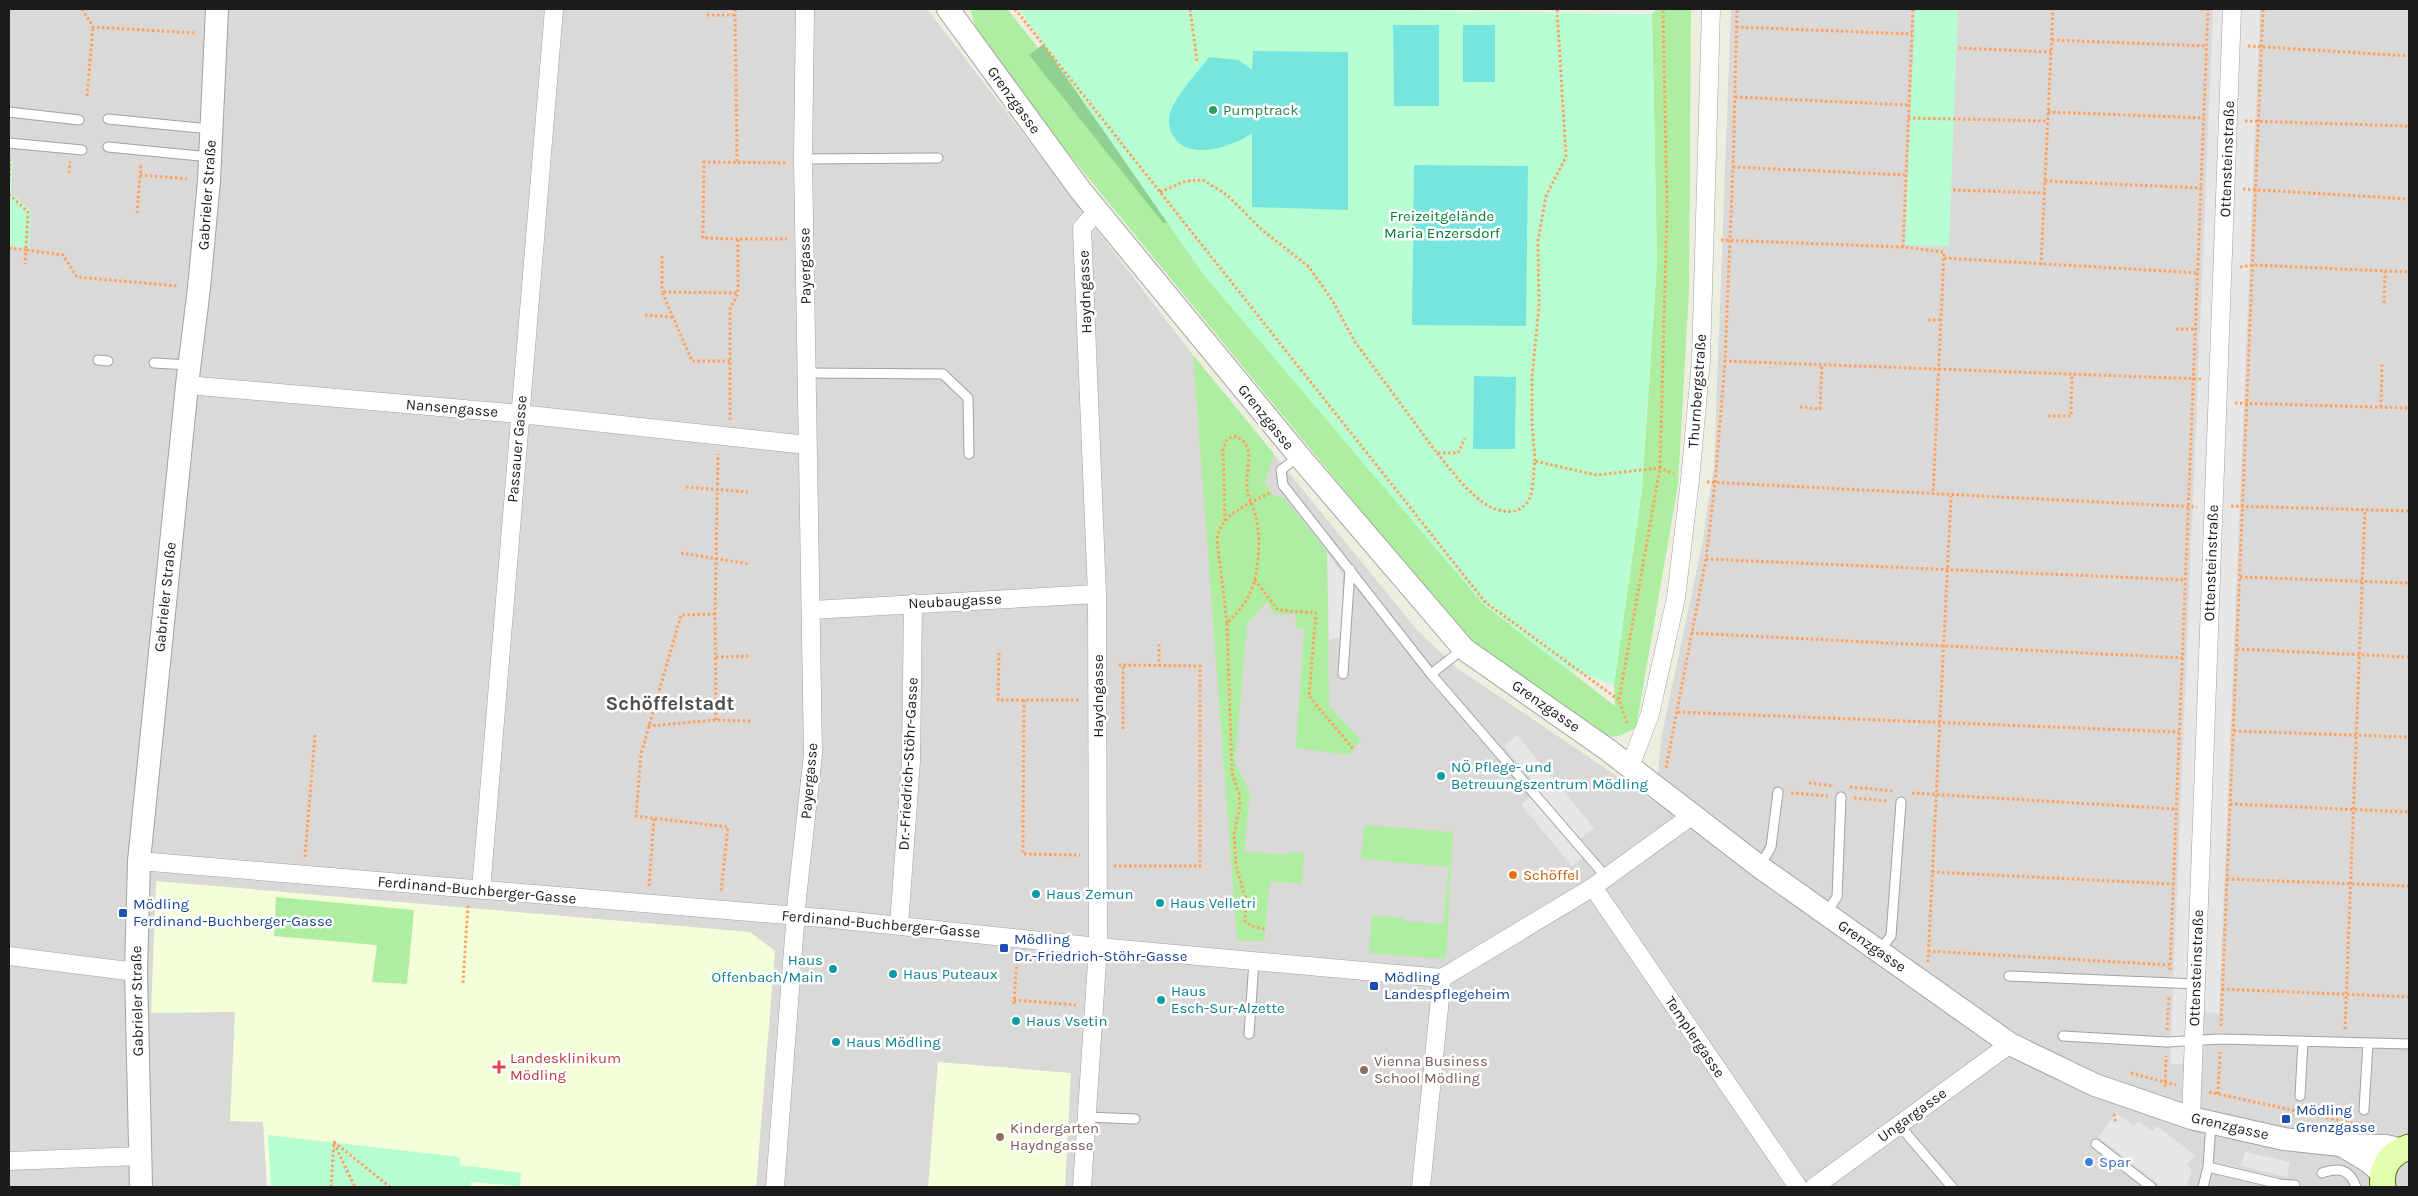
<svg xmlns="http://www.w3.org/2000/svg" width="2418" height="1196" viewBox="0 0 2418 1196" font-family="Karla,sans-serif">
  <style>
    .residential { fill: #dad9d8 }
    .education { fill: #f3ffd8 }
    .grass { fill: #aeeea0 }
    .forest { fill: #90d192 }
    .park { fill: #b7fed3 }
    .pitch { fill: #76e5dd }
    .parking { fill: #e7e7e7 }
    .lines { fill: none; stroke-linecap: round; stroke-linejoin: round }
    .service-casing { stroke: #a2a2a2; stroke-width: 11 }
    .minor-casing { stroke: #a2a2a2; stroke-width: 19 }
    .tertiary-casing { stroke: #a2a2a2; stroke-width: 24 }
    .secondary-casing { stroke: #437500; stroke-width: 27 }
    .path { stroke: #ffa260; stroke-width: 3; stroke-dasharray: 2.5 2.5; stroke-linecap: butt }
    .service { stroke: #fff; stroke-width: 9 }
    .minor { stroke: #fff; stroke-width: 18 }
    .tertiary { stroke: #fff; stroke-width: 22 }
    .secondary { stroke: #e1ffad; stroke-width: 25 }
    .leisure-dot { fill: #2e9e5b; stroke: #fff; stroke-width: 2 }
    .culture-dot { fill: #0f9aa8; stroke: #fff; stroke-width: 2 }
    .food-dot { fill: #e8710a; stroke: #fff; stroke-width: 2 }
    .transit-dot { fill: #1a4fb4; stroke: #fff; stroke-width: 2 }
    .health-dot { fill: #e0444e; stroke: #fff; stroke-width: 2 }
    .education-dot { fill: #8d6e63; stroke: #fff; stroke-width: 2 }
    .shop-dot { fill: #3f7fe0; stroke: #fff; stroke-width: 2 }
    .labels { text-anchor: middle; dominant-baseline: central; stroke-width: 5; stroke-linejoin: round; paint-order: stroke }
    .street-label { font-size: 15px; fill: #1b1b1b; stroke: #fff }
    .leisure-label { font-size: 15px; fill: #27864d; stroke: #fff; text-anchor: start }
    .park-label { font-size: 15px; fill: #028135; stroke: #fff }
    .culture-label { font-size: 15px; fill: #0d838f; stroke: #fff; text-anchor: start }
    .food-label { font-size: 15px; fill: #c56008; stroke: #fff; text-anchor: start }
    .transit-label { font-size: 15px; fill: #164399; stroke: #fff; text-anchor: start }
    .health-label { font-size: 15px; fill: #be3a42; stroke: #fff; text-anchor: start }
    .education-label { font-size: 15px; fill: #785e54; stroke: #fff; text-anchor: start }
    .shop-label { font-size: 15px; fill: #366cbe; stroke: #fff; text-anchor: start }
    .district-label { font-size: 20px; font-weight: bold; fill: #4e4e4e; stroke: #fff }
  </style>
  <rect width="100%" height="100%" fill="#eeeee0"/>
  <path class="residential" d="M9 9H927L1193 355 1417 630 1457 668 1655 802 1662 734 1702 545 1714 466 1731 9H2409V1187H9Z"/>
  <path class="education" d="M156 881 750 932 775 951 756 1187H267L263 1122 230 1121 235 1012 151 1013Z
    M938 1062 1071 1073 1065 1187H928Z"/>
  <path class="grass" d="M970 9H1007L1482 603 1615 706 1614 685 1642 489 1657 262 1652 14 1657 9H1691L1689 289 1678 485 1636 728 1619 736 1607 737 1461 633 982 48Z
    M1193 355 1274 454 1265 482 1272 494 1285 499 1327 552 1329 706 1361 740 1349 755 1296 748 1304 629 1296 628 1295 614 1275 615 1267 602 1247 624 1235 762 1250 793 1244 851 1286 855 1287 852 1304 853 1302 884 1270 881 1264 941H1237Z
    M1364 825 1453 832 1446 959 1369 953 1372 915 1404 918V921L1443 924 1449 867 1361 859Z
    M276 897 414 910 407 984 372 982 377 945 274 936Z"/>
  <path class="forest" d="M1051 38 1196 220 1163 223 1029 55Z"/>
  <path class="park" d="M1019 9H1303L1652 14 1657 262 1642 489 1614 685 1565 668 1482 603 1203 274Z
    M1915 9H1958L1949 246 1905 245Z
    M9 157 13 158 11 192 31 211 29 248 9 246Z
    M268 1135 460 1157V1165L521 1173 520 1186 471 1182V1187H271Z"/>
  <path class="pitch" d="M1393 25H1439V106H1394Z
    M1463 25H1495V82H1463Z
    M1253 51 1348 52V210L1252 207V133C1235 146 1193 160 1176 140 1171 133 1168 127 1169 118 1173 97 1196 75 1209 57L1239 60 1252 70Z
    M1414 165 1528 166 1526 326 1412 325Z
    M1474 376 1516 377 1515 449H1473Z"/>
  <path class="parking" d="M2213 9H2260L2219 1013 2190 1012 2188 1064H2170Z
    M1327 552 1342 574 1344 637 1329 640Z
    M1517 735 1594 828 1573 845 1583 858 1572 866 1521 805 1539 789 1504 746Z
    M2116 1113 2134 1126 2138 1121 2152 1131 2157 1126 2195 1155 2187 1165 2192 1170 2186 1187H2163L2098 1137Z
    M2245 1152 2290 1162 2287 1177 2241 1166Z"/>
  <g class="lines">
    <g class="service-casing">
      <path id="service" d="M9 112 79 120
        M108 119 210 129
        M9 143 82 150
        M108 147 210 157
        M803 159 938 158
        M98 360 108 361
        M154 363 189 365
        M807 373 943 374 968 398 969 454
        M1299 456 1281 470 1283 485 1431 674 1607 878
        M1343 674 1350 569
        M1431 674 1463 649
        M1760 866 1771 847 1778 792
        M1826 913 1837 897 1841 797
        M1879 951 1891 936 1901 802
        M2009 976 2196 984
        M1249 1034 1254 961
        M2063 1036 2167 1042 2220 1039 2409 1044
        M2300 1096 2303 1041
        M2364 1110 2368 1043
        M1087 1117 1135 1119
        M1899 1125 1952 1187
        M2096 1144 2151 1187
        M2208 1167 2280 1184 2295 1185
        M2322 1173C2339 1167 2350 1169 2356 1187
        M2203 1187 2208 1167 2211 1123"/>
    </g>
    <g class="minor-casing">
      <path id="minor" d="M187 385 520 414 807 445
        M812 610 1097 594
        M1630 767 1650 714 1676 598 1690 480 1701 360 1711 9
        M139 861 834 919 1098 947 1442 978 1593 887 1694 814
        M1593 887 1798 1187
        M481 890 554 9
        M899 925 911 761 913 603
        M9 956 136 972
        M2191 1118 2232 9
        M9 1161 140 1156
        M775 1187 797 898 813 754 803 159 805 9
        M1082 1187 1098 947 1097 594 1082 228 1097 211
        M1421 1187 1442 978
        M1814 1187 2010 1044"/>
    </g>
    <g class="tertiary-casing">
      <path id="tertiary" d="M948 9 1081 191 1299 456 1464 649 1608 750 1760 867 2010 1044 2095 1085 2191 1118 2284 1139 2341 1145 2386 1146 2402 1150
        M2341 1145 2368 1161 2383 1174
        M141 1187 136 972 139 861 187 385 199 288 209 181 217 9"/>
    </g>
    <g class="secondary-casing">
      <path id="secondary" d="M2383 1187C2380 1168 2390 1153 2409 1147"/>
    </g>
    <path class="path" d="M82 9 93 27 196 33
      M735 9 737 162
      M1015 9 1485 602 1619 700
      M1190 9 1197 61
      M707 15H735
      M1736 27 1912 34
      M2052 40 2207 46
      M2248 46 2409 56
      M1959 48 2051 52
      M87 96 93 27
      M1735 97 1909 105
      M2048 112 2204 118
      M1908 118 2048 121
      M2245 121 2409 126
      M1733 167 1906 175
      M69 173 70 162
      M140 175 189 179
      M9 181 10 157
      M2045 181 2202 188
      M2243 189 2409 199
      M1953 190 2045 193
      M1160 192 1186 181 1203 180 1227 195 1261 229 1309 267 1332 300 1355 342 1437 453H1458L1465 438
      M9 194 28 212 26 250 63 255 77 277 178 286
      M137 213 141 163
      M738 239 703 238 704 162 787 163
      M1721 240 1903 247 1944 252 1933 495
      M1903 247 1913 9
      M9 248 26 250 25 264
      M662 256V292
      M1944 258 2199 273
      M2041 265 2053 9
      M2240 267 2254 265 2409 272
      M2384 303 2385 271
      M645 315 673 317
      M1928 320H1941
      M2176 329H2197
      M730 361H692L662 292 738 293
      M1724 361 2202 379
      M2235 403 2409 408
      M1800 407 1820 409 1822 364
      M2381 407 2382 363
      M2048 416H2071L2072 374
      M730 420V309L738 293V239H787
      M1437 453C1456 475 1482 516 1514 511 1520 510 1526 505 1529 500 1534 489 1533 473 1535 461L1596 475 1660 468 1674 474
      M1535 461 1532 422V378L1539 306 1538 241 1546 196 1566 157 1557 9
      M1707 482 2197 507
      M686 487 748 492
      M2231 506 2409 511
      M1225 521 1223 449 1227 440 1233 436C1258 441 1245 471 1247 488 1248 498 1254 508 1256 517 1261 539 1259 573 1250 593 1245 605 1236 614 1227 623L1232 773 1239 793 1240 805 1234 835 1236 865 1246 901 1245 921 1251 926 1265 929
      M681 553 749 564
      M1706 559 2186 580
      M2240 577 2409 583
      M1255 580 1278 610 1316 613 1309 696 1354 750
      M715 614 681 615 641 754 636 816 728 827 721 891
      M1227 623 1217 540C1219 514 1251 503 1271 492
      M1691 633 2183 658
      M1159 644V665
      M2237 649 2409 657
      M999 653 998 700H1079
      M716 657 750 656
      M1024 700 1023 854 1080 855
      M1678 712 2179 732
      M716 720 715 614 718 454
      M1627 723 1619 700 1660 468 1667 209 1663 9
      M648 726 716 720 751 721
      M1123 729V665
      M2234 731 2409 737
      M1666 768 1706 559 1715 483 1725 361 1733 167 1737 9
      M1809 783 1834 786
      M1850 787 1894 791
      M1791 793 1828 796
      M1912 793 2176 809
      M1854 798 1887 801
      M2230 804 2409 812
      M305 857 315 735
      M1114 866H1200V666L1116 665
      M1932 872 2173 884
      M2227 879 2409 886
      M649 886 654 819
      M1928 951 2170 965
      M1928 962 1951 496
      M2170 970 2208 9
      M463 983 468 905
      M2222 989 2409 997
      M1014 1000 1076 1005
      M1014 1004 1017 956
      M2221 1026 2263 9
      M2345 1029 2365 509
      M2167 1030 2169 996
      M2131 1073 2176 1085
      M2165 1087 2166 1056
      M2209 1092 2352 1123
      M2218 1094 2220 1052
      M2114 1114 2116 1123
      M334 1143 355 1187
      M331 1187 334 1142 390 1187"/>
    <use href="#service" class="service"/>
    <use href="#minor" class="minor"/>
    <use href="#tertiary" class="tertiary"/>
    <use href="#secondary" class="secondary"/>
  </g>
  <circle class="leisure-dot" cx="1213" cy="110" r="5"/>
  <g class="culture-dot">
    <circle cx="1441" cy="776" r="5"/>
    <circle cx="1036" cy="894" r="5"/>
    <circle cx="1160" cy="903" r="5"/>
    <circle cx="833" cy="969" r="5"/>
    <circle cx="893" cy="974" r="5"/>
    <circle cx="1161" cy="1000" r="5"/>
    <circle cx="1016" cy="1021" r="5"/>
    <circle cx="836" cy="1042" r="5"/>
  </g>
  <circle class="food-dot" cx="1513" cy="875" r="5"/>
  <g class="transit-dot">
    <rect x="118" y="908" width="10" height="10" rx="2.5"/>
    <rect x="999" y="943" width="10" height="10" rx="2.5"/>
    <rect x="1369" y="981" width="10" height="10" rx="2.5"/>
    <rect x="2281" y="1114" width="10" height="10" rx="2.5"/>
  </g>
  <path class="health-dot" d="M496.5 1059.5h5v5h5v5h-5v5h-5v-5h-5v-5h5z"/>
  <g class="education-dot">
    <circle cx="1364" cy="1070" r="5"/>
    <circle cx="1000" cy="1137" r="5"/>
  </g>
  <circle class="shop-dot" cx="2089" cy="1162" r="5"/>
  <g class="labels">
    <g class="street-label">
      <text transform="translate(1014 100) rotate(54)">Grenzgasse</text>
      <text transform="translate(2227 159) rotate(-88)">Ottensteinstraße</text>
      <text transform="translate(207 195) rotate(-86)">Gabrieler Straße</text>
      <text transform="translate(805 266) rotate(-91)">Payergasse</text>
      <text transform="translate(1085 292) rotate(-92)">Haydngasse</text>
      <text transform="translate(1697 391) rotate(-86)">Thurnbergstraße</text>
      <text transform="translate(452 408) rotate(5)">Nansengasse</text>
      <text transform="translate(1266 417) rotate(51)">Grenzgasse</text>
      <text transform="translate(517 449) rotate(-85)">Passauer Gasse</text>
      <text transform="translate(2211 563) rotate(-88)">Ottensteinstraße</text>
      <text transform="translate(165 597) rotate(-84)">Gabrieler Straße</text>
      <text transform="translate(955 601) rotate(-3)">Neubaugasse</text>
      <text transform="translate(1098 696) rotate(-90)">Haydngasse</text>
      <text transform="translate(1546 706) rotate(35)">Grenzgasse</text>
      <text transform="translate(908 764) rotate(-87)">Dr.-Friedrich-Stöhr-Gasse</text>
      <text transform="translate(809 781) rotate(-85)">Payergasse</text>
      <text transform="translate(477 890) rotate(5)">Ferdinand-Buchberger-Gasse</text>
      <text transform="translate(881 924) rotate(5)">Ferdinand-Buchberger-Gasse</text>
      <text transform="translate(1872 946) rotate(35)">Grenzgasse</text>
      <text transform="translate(2196 968) rotate(-88)">Ottensteinstraße</text>
      <text transform="translate(137 1001) rotate(-91)">Gabrieler Straße</text>
      <text transform="translate(1695 1037) rotate(56)">Templergasse</text>
      <text transform="translate(1912 1115) rotate(-36)">Ungargasse</text>
      <text transform="translate(2230 1126) rotate(13)">Grenzgasse</text>
    </g>
    <g class="leisure-label">
      <text x="1223" y="110">Pumptrack</text>
    </g>
    <g class="park-label">
      <text x="1442" y="216">Freizeitgelände<tspan x="1442" dy="17">Maria Enzersdorf</tspan></text>
    </g>
    <g class="culture-label">
      <text x="1451" y="767">NÖ Pflege- und<tspan x="1451" dy="17">Betreuungszentrum Mödling</tspan></text>
      <text x="1046" y="894">Haus Zemun</text>
      <text x="1170" y="903">Haus Velletri</text>
      <text x="823" y="960" text-anchor="end">Haus<tspan x="823" dy="17">Offenbach/Main</tspan></text>
      <text x="903" y="974">Haus Puteaux</text>
      <text x="1171" y="991">Haus<tspan x="1171" dy="17">Esch-Sur-Alzette</tspan></text>
      <text x="1026" y="1021">Haus Vsetin</text>
      <text x="846" y="1042">Haus Mödling</text>
    </g>
    <g class="food-label">
      <text x="1523" y="875">Schöffel</text>
    </g>
    <g class="transit-label">
      <text x="133" y="904">Mödling<tspan x="133" dy="17">Ferdinand-Buchberger-Gasse</tspan></text>
      <text x="1014" y="939">Mödling<tspan x="1014" dy="17">Dr.-Friedrich-Stöhr-Gasse</tspan></text>
      <text x="1384" y="977">Mödling<tspan x="1384" dy="17">Landespflegeheim</tspan></text>
      <text x="2296" y="1110">Mödling<tspan x="2296" dy="17">Grenzgasse</tspan></text>
    </g>
    <g class="health-label">
      <text x="510" y="1058">Landesklinikum<tspan x="510" dy="17">Mödling</tspan></text>
    </g>
    <g class="education-label">
      <text x="1374" y="1061">Vienna Business<tspan x="1374" dy="17">School Mödling</tspan></text>
      <text x="1010" y="1128">Kindergarten<tspan x="1010" dy="17">Haydngasse</tspan></text>
    </g>
    <g class="shop-label">
      <text x="2099" y="1162">Spar</text>
    </g>
    <g class="district-label">
      <text x="670" y="703">Schöffelstadt</text>
    </g>
  </g>
  <rect width="2418" height="1196" fill="none" stroke="#1b1b1b" stroke-width="20"/>
</svg>
